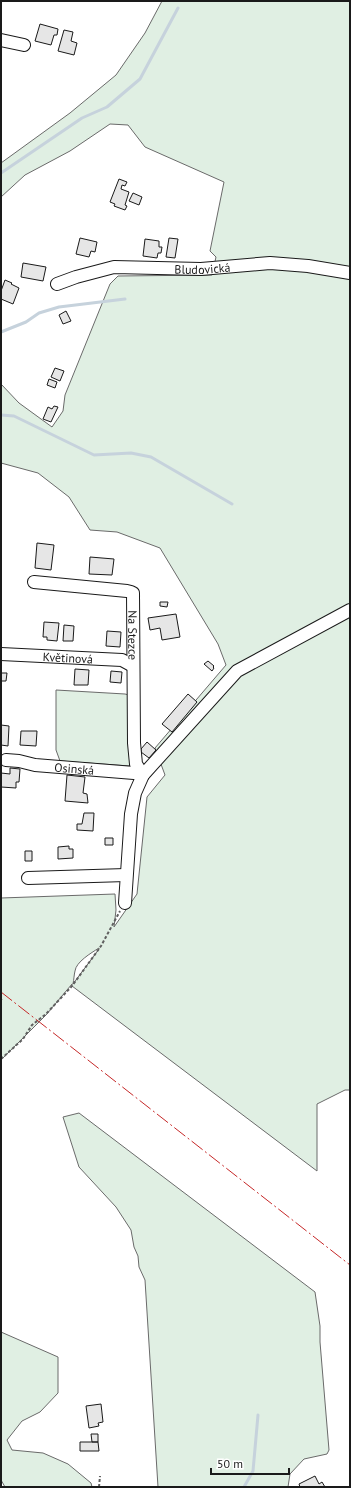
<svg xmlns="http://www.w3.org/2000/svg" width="351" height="1488" viewBox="0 0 351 1488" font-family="'PT Sans',sans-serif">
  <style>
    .green { fill: #e0efe3; stroke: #6a6a6a; fill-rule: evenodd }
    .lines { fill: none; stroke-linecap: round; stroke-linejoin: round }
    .stream { stroke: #c6d2dc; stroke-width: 3 }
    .building { fill: #e6e6e6; stroke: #1a1a1a }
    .minor-casing { stroke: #1a1a1a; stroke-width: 14 }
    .path { stroke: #5f5f5f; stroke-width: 2; stroke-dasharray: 3 2; stroke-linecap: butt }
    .minor { stroke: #fff; stroke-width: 12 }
    .power { stroke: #c62828; stroke-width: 1; stroke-dasharray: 14 3 2 3; stroke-linecap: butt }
    .labels { text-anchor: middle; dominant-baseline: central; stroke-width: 3; stroke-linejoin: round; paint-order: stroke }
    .street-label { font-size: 12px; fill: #1a1a1a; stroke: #fff }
  </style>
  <rect width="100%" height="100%" fill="#fff"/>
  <path class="green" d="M162 1H350V1090H345L317 1104V1171L72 986V984L46 1015 1 1060V1001L2 1000 1 998V898L115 894 116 910 114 927 137 894 147 797 165 775 155 748 226 665 218 644 160 548 117 532 90 530 69 497 38 473 1 463V384L19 403 52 427 63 411 65 395 110 284 118 276 212 275 216 257 210 251 224 182 145 147 128 125 110 124 70 151 25 175 1 197V163L70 113 116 75 145 33ZM99 948V949L73 984C74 979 74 975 75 971 76 962 91 953 99 948Z
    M56 690 125 694 129 695 130 766 60 761 56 750Z
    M79 1113 315 1292 320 1326V1342L329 1450 327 1454 304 1459 290 1474 288 1487H158L145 1280 139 1267 138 1256 134 1247 131 1230 116 1207 79 1167 63 1117Z
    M1 1332 58 1357V1393L40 1412 22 1421 7 1440 12 1450 43 1453 68 1464 91 1483 92 1487H5L1 1480Z"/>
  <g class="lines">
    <path class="stream" d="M1 173 82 118 107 107 140 79 178 8
      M1 332 26 322 39 313 59 307 125 299
      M1 415 14 416 94 455 131 453 151 457 232 504
      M244 1487 253 1471 258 1415"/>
  </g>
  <path class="building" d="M40 24 58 29 57 35H54L51 45 35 41Z
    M64 30 73 32 71 41 77 43 74 55 58 51Z
    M119 179 127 182 125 186 122 185 121 189 129 192 125 205 127 206 125 210 114 206 115 204 110 202Z
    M133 193 142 197 139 205 129 201Z
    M80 238 97 242 95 252 91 251 89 257 76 254Z
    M169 238 178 239 175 258 166 257Z
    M145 239 159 241V247H162L161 253H158L157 258 143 256Z
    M23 263 46 267 43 281 21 277Z
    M5 280 12 283 11 284 19 288 13 304 1 299V291Z
    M66 311 71 321 63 324 59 315Z
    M55 368 64 371 60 381 51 377Z
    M49 379 57 382 55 388 47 385Z
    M54 406 58 407 51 422 43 419 48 407 52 409Z
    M37 543 54 545 51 570 35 568Z
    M90 557 114 559 112 575 89 574Z
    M160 602H168L167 607 160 606Z
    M176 614 180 637 162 640 160 628 150 630 148 618Z
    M44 622 59 623 57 641 47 640V637H43Z
    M64 625 74 626 73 641H63Z
    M107 631 121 632 120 647 106 646Z
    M208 661 214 666 213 667 214 668 212 671 204 664Z
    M75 669 89 670 88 685H74Z
    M111 671 122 672 121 683 110 682Z
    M1 673H7L6 681H1Z
    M188 694 197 702 172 732 162 724Z
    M1 725 9 726 8 746 1 745Z
    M21 731H37L36 746 20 745Z
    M147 742 156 750 149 758 141 752V749Z
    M10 768 20 769 19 782H16V788L1 787V773L10 774Z
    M67 775 85 777 83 793 87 794 88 803 65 801Z
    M84 813H94L93 831 77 830V824H82Z
    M105 838H113V845H105Z
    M69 846V849H73V858L58 859V847Z
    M25 851H32V861H25Z
    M101 1404 103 1422 98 1423 99 1426 89 1428 86 1406Z
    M91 1434H98V1442H92Z
    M80 1442H98L99 1451H80Z
    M315 1476 319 1484 322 1482 325 1487H300L299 1484Z"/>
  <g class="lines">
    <g class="minor-casing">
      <g id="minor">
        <path d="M1 40 24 45"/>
        <path id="s1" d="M57 284 76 277 114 267 201 269 270 263 308 266 350 273"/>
        <path id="s2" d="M34 582 127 591 131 592 133 593 134 743 136 764 143 775"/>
        <path id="s3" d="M1 654 122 660 133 666"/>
        <path id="s4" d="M6 760 19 761 35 765 134 773 143 775"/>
        <path d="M28 878 126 875"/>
        <path d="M125 903 131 814 135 793 143 775 237 671 350 610"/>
      </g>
    </g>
    <path class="path" d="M1 1059 23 1039 32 1025 46 1014 72 986 101 946 120 911
      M99 1487 100 1476"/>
    <use href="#minor" class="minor"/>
    <path class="power" d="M1 992 350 1265"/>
  </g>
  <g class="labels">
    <g class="street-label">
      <text stroke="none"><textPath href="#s1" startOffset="148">Bludovická</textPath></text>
      <text stroke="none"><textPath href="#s2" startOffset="142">Na Stezce</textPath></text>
      <text stroke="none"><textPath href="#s3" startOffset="67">Květinová</textPath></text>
      <text stroke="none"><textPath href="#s4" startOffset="69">Osinská</textPath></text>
    </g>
  </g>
  <rect width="351" height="1488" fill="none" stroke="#1a1a1a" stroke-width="4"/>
  <path d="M211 1468v6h78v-6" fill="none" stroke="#1a1a1a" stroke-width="2"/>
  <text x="217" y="1468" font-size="12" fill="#1a1a1a" stroke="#ffffff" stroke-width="3" paint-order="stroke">50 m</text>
</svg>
